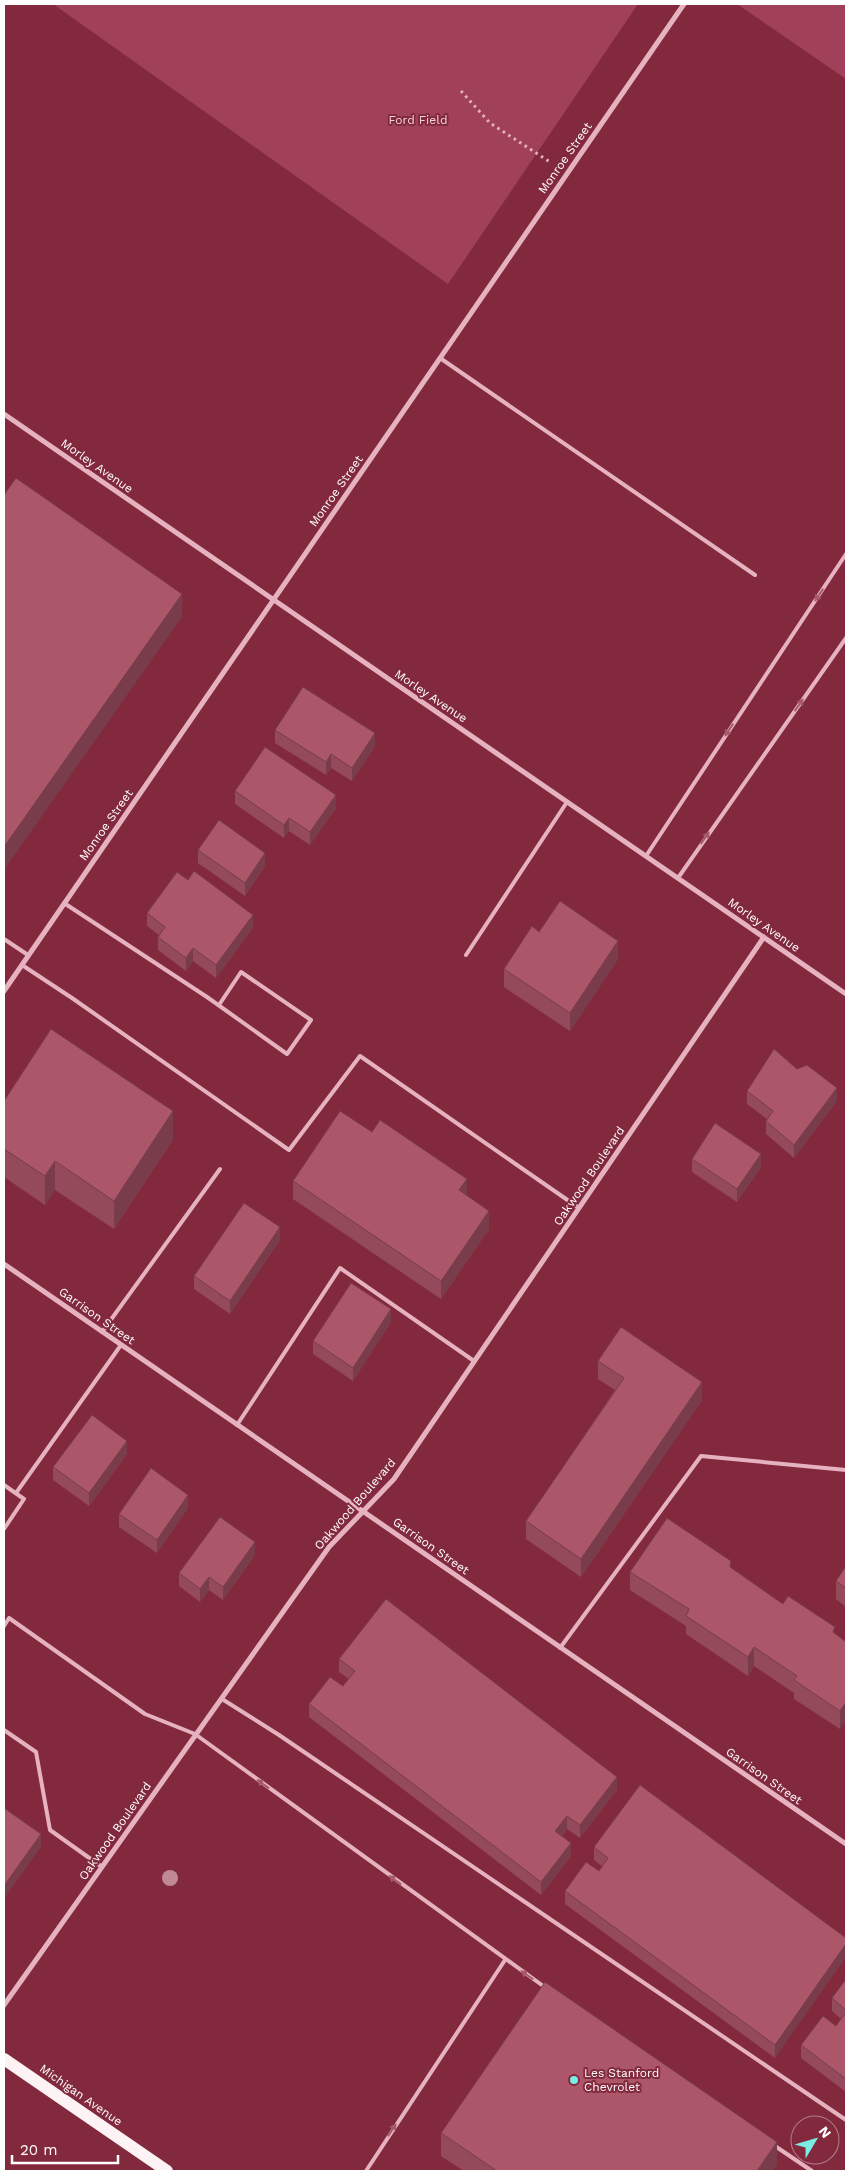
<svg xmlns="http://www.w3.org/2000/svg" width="850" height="2175" viewBox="0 0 850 2175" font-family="'Work Sans',sans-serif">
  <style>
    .green { fill: #a04159 }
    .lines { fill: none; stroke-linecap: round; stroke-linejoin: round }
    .path { stroke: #e6b2bf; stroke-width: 3; stroke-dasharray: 2.5 4; stroke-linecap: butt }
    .service { stroke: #e6b2bf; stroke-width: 4 }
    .minor { stroke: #e6b2bf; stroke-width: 5 }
    .primary { stroke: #fdf3f5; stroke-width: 12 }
    .tree { fill: #c18895 }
    .wall { fill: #944a5b }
    .shaded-wall { fill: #783c4a }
    .building { fill: #ac566a; stroke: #783c4a }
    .oneway { fill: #a5596b }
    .poi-dot { fill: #79ede3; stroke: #82293e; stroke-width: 2 }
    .labels { text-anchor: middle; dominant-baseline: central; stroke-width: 4; stroke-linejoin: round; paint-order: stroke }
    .park-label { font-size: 12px; fill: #f5d5dd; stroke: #82293e }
    .street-label { font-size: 12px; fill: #fff; stroke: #82293e }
    .poi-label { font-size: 12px; fill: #fff; stroke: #82293e; text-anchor: start }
  </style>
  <rect width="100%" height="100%" fill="#82293e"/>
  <path class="green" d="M53 4H638L448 284Z
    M737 4H846V79Z"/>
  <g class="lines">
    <path class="path" d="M461 91 490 123 550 162"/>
    <path class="service" d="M440 358 755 575
      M646 856 846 554
      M678 878 846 638
      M64 903 207 997 287 1054 311 1020 241 972 219 1005
      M4 939 28 955
      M466 955 567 802
      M22 965 72 998 289 1150 360 1056 579 1208
      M102 1332 220 1169
      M237 1425 340 1268 474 1361
      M4 1485 24 1499 4 1529
      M16 1493 121 1345
      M4 1626 9 1618 145 1714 195 1734 546 1988
      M560 1648 701 1456 846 1470
      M222 1699 279 1735 846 2120
      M4 1730 36 1752 50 1830 102 1867
      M772 2144 812 2171
      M366 2171 505 1960"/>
    <path class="minor" d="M4 414 846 994
      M4 991 684 4
      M4 1264 846 1844
      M4 2005 329 1547 394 1479 764 937"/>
    <path class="primary" d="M4 2059 167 2171"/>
  </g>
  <circle class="tree" cx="170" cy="1878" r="8"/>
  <path class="wall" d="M275 730 375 746 352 781 331 768 326 775 275 743Z
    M235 791 336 808 310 845 289 831 284 838 235 804Z
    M198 850 265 866 245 896 198 863Z
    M147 913 253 928 216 978 193 961 186 971 158 950V937L159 935 147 926Z
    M539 932 618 959 570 1031 504 987V969Z
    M797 1069 837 1101 794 1158 766 1134V1121L767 1119 747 1104V1091Z
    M4 1101 173 1140 114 1229 55 1190 45 1205 4 1177Z
    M692 1159 761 1167 737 1202 692 1172Z
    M293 1181 467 1196 489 1229 441 1299 293 1199Z
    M280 1240 230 1314 194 1289V1276Z
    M391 1322 353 1381 313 1354V1341Z
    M598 1361 702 1400 581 1577 526 1539V1521L615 1390 598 1379Z
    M127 1454 89 1506 53 1480V1467Z
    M188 1508 157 1553 119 1527V1514Z
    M255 1555 223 1600 209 1590 200 1602 179 1586V1573Z
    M846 1566V1607L836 1599V1581Z
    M731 1568 783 1604 835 1634 846 1642V1720L840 1729 794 1699V1693L754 1666 748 1676 686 1634V1626L630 1590V1572Z
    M339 1659 617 1790 580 1838 567 1829 562 1836 571 1856 541 1895 309 1717V1704L343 1686 349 1679 339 1672Z
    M594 1847 846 1938 775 2058 565 1904V1891L599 1871 602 1866 594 1860Z
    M846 1979V2092L801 2058V2045L836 2026 841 2019 832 2011V1998Z
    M441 2133 777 2165 772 2171H464L441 2156Z"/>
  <path class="shaded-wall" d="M182 594V617L4 870V847Z
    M375 733V746L352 781V768Z
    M331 754V768L326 775V762Z
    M336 795V808L310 845V832Z
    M289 818V831L284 838V825Z
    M265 853V866L245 896V883Z
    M253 915V928L216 978V965Z
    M618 941V959L570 1031V1013Z
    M193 948V961L186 971V958Z
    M837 1088V1101L794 1158V1145Z
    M173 1111V1140L114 1229V1201Z
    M761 1154V1167L737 1202V1189Z
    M55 1161V1190L45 1205V1176Z
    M467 1179V1197L459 1190Z
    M489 1211V1229L441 1299V1281Z
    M280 1227V1240L230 1314V1301Z
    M391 1309V1322L353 1381V1368Z
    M702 1382V1400L581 1577V1559Z
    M127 1441V1454L89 1506V1493Z
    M188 1495V1508L157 1553V1540Z
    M255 1542V1555L223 1600V1587Z
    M209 1577V1590L200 1602V1589Z
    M754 1647V1666L748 1676V1657Z
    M846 1702V1720L840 1729V1711Z
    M617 1777V1790L580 1838V1825Z
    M567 1816V1829L555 1844V1831Z
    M41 1834V1847L4 1899V1886Z
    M571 1843V1856L541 1895V1882Z
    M846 1944V1957L775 2058V2045Z
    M777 2142V2165L772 2171H757Z"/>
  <path class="building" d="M16 478 182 594 4 847V495Z
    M303 687 375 733 352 768 331 754 326 762 275 730Z
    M265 747 336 795 310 832 289 818 284 825 235 791Z
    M219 820 265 853 245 883 198 850Z
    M194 871 253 915 216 965 193 948 186 958 158 937 165 927 147 913 177 872 188 880Z
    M560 901 618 941 570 1013 504 969 532 926 539 932Z
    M51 1029 173 1111 114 1201 55 1161 45 1176 4 1149V1101Z
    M774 1049 797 1069 807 1065 837 1088 794 1145 766 1121 773 1111 747 1091Z
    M340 1111 372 1132 380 1120 467 1179 459 1190 489 1211 441 1281 293 1181Z
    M715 1123 761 1154 737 1189 692 1159Z
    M244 1203 280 1227 230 1301 194 1276Z
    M351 1283 391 1309 353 1368 313 1341Z
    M621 1327 702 1382 581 1559 526 1521 624 1378 598 1361Z
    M92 1415 127 1441 89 1493 53 1467Z
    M151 1468 188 1495 157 1540 119 1514Z
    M220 1517 255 1542 223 1587 209 1577 200 1589 179 1573Z
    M667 1518 731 1561 730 1567 783 1604 788 1596 835 1627 833 1632 846 1642V1702L840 1711 794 1680 797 1676 754 1647 748 1657 686 1616 689 1609 630 1572Z
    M846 1566V1588L836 1581Z
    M386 1599 617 1777 580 1825 567 1816 555 1831 571 1843 541 1882 309 1704 330 1677 343 1686 355 1671 339 1659Z
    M640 1785 846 1938V1944L775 2045 565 1891 586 1862 599 1871 608 1858 594 1847Z
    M4 1808 41 1834 4 1886Z
    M846 1979V2010L832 1998Z
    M545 1982 777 2142 757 2171H497L441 2133Z
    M846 2012V2079L801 2045 823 2016 836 2026Z"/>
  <defs><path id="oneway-solid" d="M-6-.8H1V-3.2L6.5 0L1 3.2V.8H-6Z" transform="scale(1.25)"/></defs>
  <g class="oneway">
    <use href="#oneway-solid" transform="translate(819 595) rotate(124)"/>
    <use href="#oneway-solid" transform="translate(799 705) rotate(-55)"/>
    <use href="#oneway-solid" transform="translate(729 730) rotate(124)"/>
    <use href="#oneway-solid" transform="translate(705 838) rotate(-55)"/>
    <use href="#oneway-solid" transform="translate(263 1784) rotate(-144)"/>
    <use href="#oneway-solid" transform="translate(395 1880) rotate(-144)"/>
    <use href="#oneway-solid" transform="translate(527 1975) rotate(-145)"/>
    <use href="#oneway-solid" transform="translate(392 2130) rotate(-57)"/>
  </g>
  <circle class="poi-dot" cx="574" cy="2080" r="5"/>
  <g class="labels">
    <g class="park-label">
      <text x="418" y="120">Ford Field</text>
    </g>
    <g class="street-label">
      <text transform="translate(565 158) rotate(-55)">Monroe Street</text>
      <text transform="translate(97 466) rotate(35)">Morley Avenue</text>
      <text transform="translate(336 491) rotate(-55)">Monroe Street</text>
      <text transform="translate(431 696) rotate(34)">Morley Avenue</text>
      <text transform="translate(106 825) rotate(-55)">Monroe Street</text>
      <text transform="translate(764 925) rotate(35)">Morley Avenue</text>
      <text transform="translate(589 1176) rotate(-56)">Oakwood Boulevard</text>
      <text transform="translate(97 1316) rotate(35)">Garrison Street</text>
      <text transform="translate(355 1504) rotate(-49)">Oakwood Boulevard</text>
      <text transform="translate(431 1546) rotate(35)">Garrison Street</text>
      <text transform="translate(764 1776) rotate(35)">Garrison Street</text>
      <text transform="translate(115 1831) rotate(-55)">Oakwood Boulevard</text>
      <text transform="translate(81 2095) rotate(35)">Michigan Avenue</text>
    </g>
    <g class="poi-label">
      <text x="584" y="2073">Les Stanford<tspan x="584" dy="14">Chevrolet</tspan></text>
    </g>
  </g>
  <rect width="850" height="2175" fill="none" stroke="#ffffff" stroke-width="10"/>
  <g transform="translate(815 2140) rotate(52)"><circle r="24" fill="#82293e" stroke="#b47f8b"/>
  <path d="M0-4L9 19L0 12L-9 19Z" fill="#79ede3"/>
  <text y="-8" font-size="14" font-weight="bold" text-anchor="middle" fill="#ffffff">N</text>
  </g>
  <path d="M12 2155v8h106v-8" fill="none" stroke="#ffffff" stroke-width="2.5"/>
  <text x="20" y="2155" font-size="15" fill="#ffffff" stroke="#82293e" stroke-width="4" paint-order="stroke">20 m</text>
</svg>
